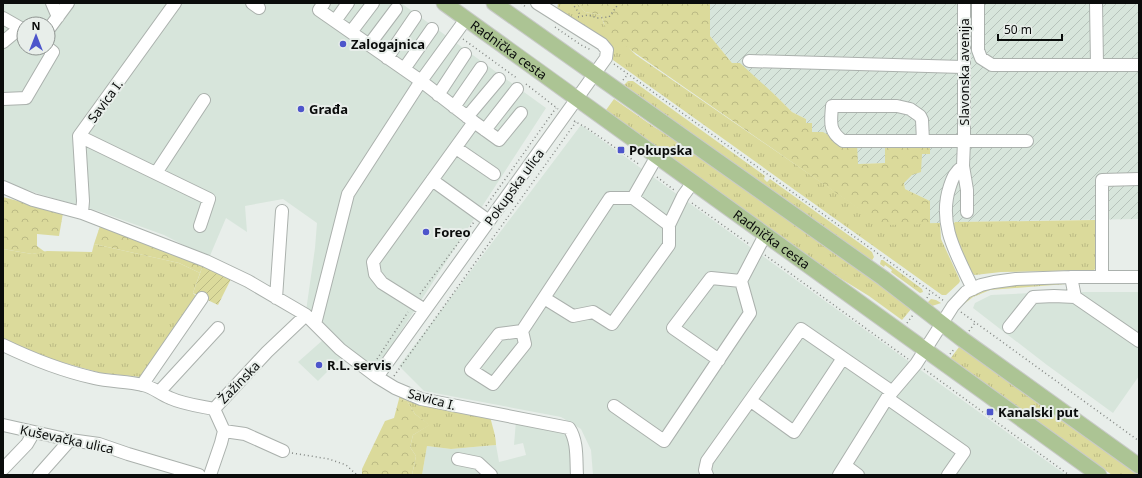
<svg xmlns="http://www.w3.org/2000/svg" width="1142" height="478" viewBox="0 0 1142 478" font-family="'Noto Sans',sans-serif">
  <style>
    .built { fill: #d7e5db; fill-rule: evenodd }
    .industrial { fill: url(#industrial-furrows) }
    .grass { fill: url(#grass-tufts) }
    .forest { fill: url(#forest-crowns) }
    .garden { fill: url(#garden-furrows) }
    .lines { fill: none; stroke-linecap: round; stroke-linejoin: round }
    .minor-casing { stroke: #abb1ad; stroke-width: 14 }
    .major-casing { stroke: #c9cac9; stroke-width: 17 }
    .path { stroke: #828683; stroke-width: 1.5; stroke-dasharray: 1 3; stroke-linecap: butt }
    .minor { stroke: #fff; stroke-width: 12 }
    .major { stroke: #acc494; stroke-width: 15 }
    .poi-dot { fill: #4d55cb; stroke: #e8eeea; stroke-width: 1.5 }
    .labels { text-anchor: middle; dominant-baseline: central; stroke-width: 4; stroke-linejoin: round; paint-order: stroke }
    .poi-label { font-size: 13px; font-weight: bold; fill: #0a0c0b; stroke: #e8eeea; text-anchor: start }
    .street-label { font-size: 13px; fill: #0a0c0b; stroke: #e8eeea }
  </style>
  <defs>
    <pattern id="industrial-furrows" width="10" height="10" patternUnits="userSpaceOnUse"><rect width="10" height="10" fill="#d7e5db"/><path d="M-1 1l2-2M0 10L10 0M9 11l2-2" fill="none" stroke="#b7c3bb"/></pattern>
    <pattern id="grass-tufts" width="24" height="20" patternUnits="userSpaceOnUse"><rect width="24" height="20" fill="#dbda9b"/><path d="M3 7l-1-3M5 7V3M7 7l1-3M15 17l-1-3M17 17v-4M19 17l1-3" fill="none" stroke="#bbba84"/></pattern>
    <pattern id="forest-crowns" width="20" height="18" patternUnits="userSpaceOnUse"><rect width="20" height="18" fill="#dbda9b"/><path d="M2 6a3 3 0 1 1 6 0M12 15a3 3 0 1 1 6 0" fill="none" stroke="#bbba84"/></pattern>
    <pattern id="garden-furrows" width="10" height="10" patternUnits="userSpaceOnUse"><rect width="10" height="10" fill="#dbda9b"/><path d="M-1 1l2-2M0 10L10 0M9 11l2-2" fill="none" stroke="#bbba84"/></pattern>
  </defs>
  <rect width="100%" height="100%" fill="#e8eeea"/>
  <path class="built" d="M3 3H401L546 108 381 362 369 365 364 363 306 311 315 248 317 223 283 199 245 206 247 232 226 218 209 258 164 235 98 211 39 194 3 181ZM24 24H48V48H24Z
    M581 125 1066 475H593L591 450 581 429 561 417 424 391 399 366Z
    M1053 292H1139V376L1113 413 1047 365 973 308 975 303 991 295Z
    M324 339 342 357 318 381 298 362Z
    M516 421 570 434 573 475H422L427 446 451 449 496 445 499 462 526 455 523 443 514 445Z"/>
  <path class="industrial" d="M710 3H1139V219L955 222 930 224V201L905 189 904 182 912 175 885 145V163L858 164 812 132 806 123V119L792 112 775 95 732 63 710 36Z"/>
  <path class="grass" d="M558 3H577L585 12 601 15 604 24 636 55 882 224 940 223 941 239 959 278 960 281 959 283 946 295H942L613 60 612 48 557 13Z
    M628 81H633L765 176 764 179 767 182 770 179 872 252 874 257 871 262 624 85Z
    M614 99 654 127 677 141 912 308 902 320 869 296 822 267 617 119 606 110Z
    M1095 220V269L1094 270 1001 272 975 275 970 272 954 239 952 225 955 222Z
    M94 244 179 263 200 273 193 293 197 297 141 377 101 373 39 356 3 339V249L32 254 47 251 92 252Z
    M881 260H883L922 289 923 292 920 293 891 272 892 270 885 265 884 267 880 264Z
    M1064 282 1066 284 990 290 973 297 960 307 965 299 992 286Z
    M931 299 936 300 941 303 932 306 925 305Z
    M959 347 1139 470V475H1112L950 359Z
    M399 397 417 403 490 416C492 426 496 435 496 445L451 449 427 446 422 475H412L416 456 410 447 413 435 429 425 415 414 407 401 399 399Z"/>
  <path class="forest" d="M577 3H710V36L732 63H740L775 95 792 112 806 119V123H812V132H823L841 142 857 144 858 164 885 163V145H930V154H922L921 172 912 175 904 183 905 189 930 201V224L882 225 608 34 601 15 585 12Z
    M3 197 63 213 59 236 37 234V246L45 252 32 254 3 249Z
    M100 226 203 265 200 273 179 263 94 244Z
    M399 399 407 401 415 414 430 425 413 435 410 447 416 456 412 475H362V469L385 421 394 418Z"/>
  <path class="garden" d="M203 265 232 277 218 305 193 293Z"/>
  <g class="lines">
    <g class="minor-casing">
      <path id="minor" d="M52 3 58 17
        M252 3 259 8
        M324 3 319 10 421 81 474 122 373 262 375 274 382 283 425 310
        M964 3V141L963 166 967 190V212
        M978 3V50L981 58 992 65H1139
        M1096 3 1097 65
        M3 18 24 30
        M335 21 348 3
        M48 30 68 3
        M351 32 373 3
        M3 42 20 28
        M369 45 396 9
        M387 58 415 17
        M749 61 963 67
        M404 69 432 29
        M438 95 465 54
        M3 99 26 98 53 52 48 48
        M454 107 481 68
        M467 117 499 79
        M474 122 499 140 521 113
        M485 130 517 89
        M79 136 209 199 200 226
        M923 141 922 120 920 116 910 109 897 106H832C831 121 828 131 843 141 905 141 966 141 1027 141
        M456 148 494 174
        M963 166C955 172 953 177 950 186 937 224 957 255 973 289
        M156 173 204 100
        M432 180 489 221
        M3 187 33 200 82 213 206 261 248 281 306 315 340 349 377 377 395 388 421 399 569 428C578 441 576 460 577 475
        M82 213 83 201 79 136 175 3
        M669 225 683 196 693 182
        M1071 277 1075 297 1139 341
        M1102 277V180L1139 179
        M276 298 282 211
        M544 298 573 316 593 312 612 324 669 245V225L633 198
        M315 324 348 194 421 81 466 19
        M1009 327 1033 297 1054 296 1075 297
        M522 331 525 344 493 384 471 370 499 334 522 331 610 198H633L657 156
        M3 345C32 359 63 371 94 378 110 382 127 381 143 385 153 387 160 394 170 398 183 404 199 406 214 409
        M719 360 673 328 711 278 741 281 765 235
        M377 377 606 58 607 50 602 44 537 3
        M142 385 202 298
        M159 392 218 328
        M887 398 964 452 948 475
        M751 401 794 432 843 358
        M614 406 664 441 750 313 741 281
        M214 409 267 352 306 315
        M3 425 70 440 99 444 128 454 199 475
        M224 431 245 434 283 451
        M458 459 478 463 491 475
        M846 466 858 475
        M3 469 27 444 34 432
        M39 475 70 440
        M210 475 221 443 224 431 214 409
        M707 475 705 470 707 461 801 329 891 391
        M839 475 887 398 916 364 953 306 966 292 981 285 994 282 1016 279 1071 277H1139"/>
    </g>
    <g class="major-casing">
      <g id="major">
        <path id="s1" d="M444 3 1099 475"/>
        <path d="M494 3 883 278 962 339 1139 466"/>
      </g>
    </g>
    <path class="path" d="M521 3 527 8
      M572 3 581 16
      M578 17 588 15 598 18 609 17 619 3
      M555 27 581 45 591 50
      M463 39 518 79
      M614 64 944 301
      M623 80 628 74
      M526 84 558 109
      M574 121 587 128 640 165
      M657 177 674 190
      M692 203 749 244
      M486 206 556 108
      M765 255 908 359
      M420 294 474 222
      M927 298 931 291
      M961 312 1139 441
      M907 323 913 315
      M969 331 975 323
      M950 354 955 348
      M377 359 408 312
      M924 369 1069 475
      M394 376 576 122
      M292 453 329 459 346 465 357 475"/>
    <use href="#minor" class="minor"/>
    <use href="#major" class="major"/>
  </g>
  <g class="poi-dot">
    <circle cx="343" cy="44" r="4"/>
    <circle cx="301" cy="109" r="4"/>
    <rect x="617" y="146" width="8" height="8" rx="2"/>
    <circle cx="426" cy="232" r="4"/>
    <circle cx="319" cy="365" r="4"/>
    <rect x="986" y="408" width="8" height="8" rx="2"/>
  </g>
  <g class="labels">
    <g class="poi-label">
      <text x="351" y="44">Zalogajnica</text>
      <text x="309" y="109">Građa</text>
      <text x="629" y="150">Pokupska</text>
      <text x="434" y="232">Foreo</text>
      <text x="327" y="365">R.L. servis</text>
      <text x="998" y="412">Kanalski put</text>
    </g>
    <g class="street-label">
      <text stroke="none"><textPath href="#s1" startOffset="80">Radnička cesta</textPath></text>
      <text transform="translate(964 72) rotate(-90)">Slavonska avenija</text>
      <text transform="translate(105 101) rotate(-54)">Savica I.</text>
      <text transform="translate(514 187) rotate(-54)">Pokupska ulica</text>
      <text stroke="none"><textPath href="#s1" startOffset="404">Radnička cesta</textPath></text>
      <text transform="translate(239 382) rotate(-46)">Žažinska</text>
      <text transform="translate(432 399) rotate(15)">Savica I.</text>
      <text transform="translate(67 439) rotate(12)">Kuševačka ulica</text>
    </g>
  </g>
  <rect width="1142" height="478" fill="none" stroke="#0a0c0b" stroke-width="8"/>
  <g transform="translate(36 36)"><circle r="19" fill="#e8eeea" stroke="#8f9491"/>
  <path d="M0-3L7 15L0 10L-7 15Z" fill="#4d55cb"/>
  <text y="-6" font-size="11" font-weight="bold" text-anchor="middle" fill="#0a0c0b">N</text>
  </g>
  <path d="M998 34v6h64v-6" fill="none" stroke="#0a0c0b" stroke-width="2"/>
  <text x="1004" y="34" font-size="12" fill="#0a0c0b" stroke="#e8eeea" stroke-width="3" paint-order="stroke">50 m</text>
</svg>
